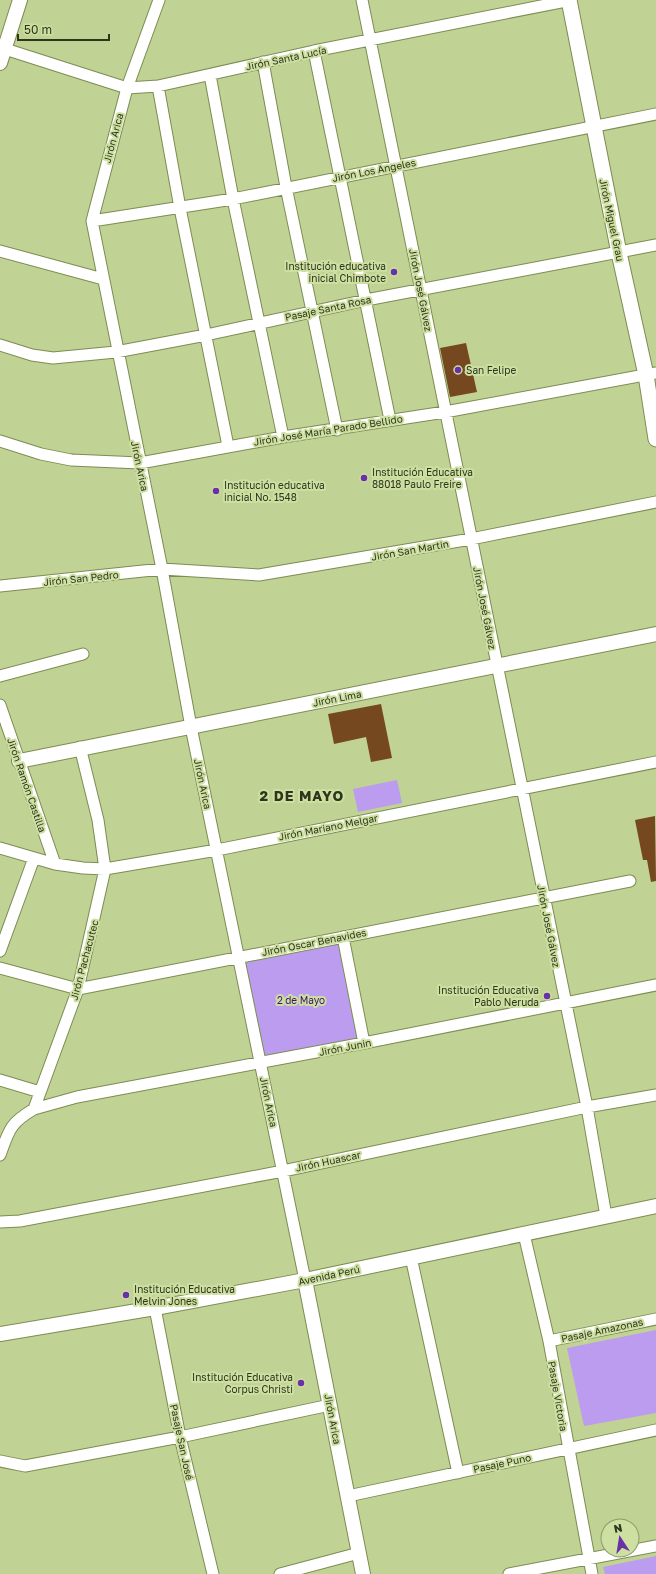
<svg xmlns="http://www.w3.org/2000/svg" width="656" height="1574" viewBox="0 0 656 1574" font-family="'Golos Text',sans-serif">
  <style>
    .green { fill: #bb9cee }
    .building { fill: #75481f }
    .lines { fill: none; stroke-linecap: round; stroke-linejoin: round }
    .minor-casing { stroke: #7d8c52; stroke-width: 13 }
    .tertiary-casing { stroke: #7d8c52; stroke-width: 16 }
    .secondary-casing { stroke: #7d8c52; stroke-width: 17 }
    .minor { stroke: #fff; stroke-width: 11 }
    .tertiary { stroke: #fff; stroke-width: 14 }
    .secondary { stroke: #fff; stroke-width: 15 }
    .poi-dot { fill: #6931a8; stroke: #cedfa2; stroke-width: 1.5 }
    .labels { text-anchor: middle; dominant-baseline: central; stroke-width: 4; stroke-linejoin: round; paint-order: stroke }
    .street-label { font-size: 10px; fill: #2e351c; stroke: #cedfa2 }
    .poi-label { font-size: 10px; fill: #2e351c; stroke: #cedfa2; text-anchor: start }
    .park-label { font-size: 10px; fill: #3f136c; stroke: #cedfa2 }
    .district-label { font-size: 14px; font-weight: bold; letter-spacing: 1px; fill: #2e351c; stroke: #cedfa2 }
  </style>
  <rect width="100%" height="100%" fill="#c1d295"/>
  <path class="green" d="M397 780 402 803 358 812 353 789Z
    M342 939 360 1041 262 1061 241 959Z
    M656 1330V1413L584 1426 567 1348Z
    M656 1556V1574H605L603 1567Z"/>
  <path class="building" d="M466 343 477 392 450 397 440 348Z
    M381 704 392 758 371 762 366 737 334 744 328 714Z
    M655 816 656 881 651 882 647 860H643L635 820Z"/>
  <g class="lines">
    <g class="minor-casing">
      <path id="minor" d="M159 0 127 88 92 221 162 569 191 727 305 1280
        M362 0 587 1107 606 1216
        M5 49 127 88 158 86 314 51 571 0
        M314 51 390 420
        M263 62 286 187 337 430
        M210 75 233 199 283 437
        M158 86 180 208 228 446
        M92 221 233 199 656 114
        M0 251 103 279
        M0 345 32 355 53 358 116 352 206 335 366 300 656 245
        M0 441 41 454 71 460 140 463 283 437 445 412 656 373
        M0 586 162 569 259 575 471 539 656 502
        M0 676 83 654
        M0 705 55 864
        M0 848 55 864 83 868 105 869 217 850 656 762
        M343 937 364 1043
        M0 951 34 858
        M0 968 78 989 630 881
        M0 1080 40 1092
        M34 1109 77 1097 364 1043 656 985
        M0 1155C9 1130 10 1123 34 1109L78 989 105 869 98 820 80 747
        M0 1222 20 1221 283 1171 587 1107 656 1095
        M524 1234 549 1341 592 1574
        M411 1257 458 1473
        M155 1308 180 1437 213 1574
        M549 1341 656 1319
        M0 1461 25 1466 180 1437 330 1405
        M348 1496 656 1430
        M280 1574 359 1553
        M509 1574 656 1546"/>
    </g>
    <g class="tertiary-casing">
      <path id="tertiary" d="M0 63 20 0
        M19 761 656 634
        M305 1280 363 1574
        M0 1334 155 1308 305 1280 656 1206"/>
    </g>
    <g class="secondary-casing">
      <path id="secondary" d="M569 0 619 253 646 375 656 439"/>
    </g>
    <use href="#minor" class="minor"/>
    <use href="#tertiary" class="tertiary"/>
    <use href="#secondary" class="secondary"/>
  </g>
  <g class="poi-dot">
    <circle cx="394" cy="272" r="4"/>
    <circle cx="458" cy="370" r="4"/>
    <circle cx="364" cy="478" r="4"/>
    <circle cx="216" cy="491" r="4"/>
    <circle cx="547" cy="996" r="4"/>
    <circle cx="126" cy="1295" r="4"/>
    <circle cx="301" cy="1383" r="4"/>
  </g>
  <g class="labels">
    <g class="street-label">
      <text transform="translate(286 58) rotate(-12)">Jirón Santa Lucía</text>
      <text transform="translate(113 138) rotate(-75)">Jirón Arica</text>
      <text transform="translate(374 170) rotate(-11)">Jirón Los Angeles</text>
      <text transform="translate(612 220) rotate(78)">Jirón Miguel Grau</text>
      <text transform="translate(421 290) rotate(79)">Jirón José Gálvez</text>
      <text transform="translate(328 308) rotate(-12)">Pasaje Santa Rosa</text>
      <text transform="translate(328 430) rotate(-9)">Jirón José María Parado Bellido</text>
      <text transform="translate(140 466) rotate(78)">Jirón Arica</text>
      <text transform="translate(410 550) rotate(-10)">Jirón San Martin</text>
      <text transform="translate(81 578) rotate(-6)">Jirón San Pedro</text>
      <text transform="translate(485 608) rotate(79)">Jirón José Gálvez</text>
      <text transform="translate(337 698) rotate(-11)">Jirón Lima</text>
      <text transform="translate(203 784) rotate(78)">Jirón Arica</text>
      <text transform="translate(27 785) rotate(71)">Jirón Ramón Castilla</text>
      <text transform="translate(328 827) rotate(-11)">Jirón Mariano Melgar</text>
      <text transform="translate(549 926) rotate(79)">Jirón José Gálvez</text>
      <text transform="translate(314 942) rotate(-11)">Jirón Oscar Benavides</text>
      <text transform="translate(84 960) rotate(-75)">Jirón Pachacutec</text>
      <text transform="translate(345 1047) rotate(-11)">Jirón Junin</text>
      <text transform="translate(269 1102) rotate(78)">Jirón Arica</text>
      <text transform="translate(328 1161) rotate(-12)">Jirón Huascar</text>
      <text transform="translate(329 1275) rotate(-12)">Avenida Perú</text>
      <text transform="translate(602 1330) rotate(-12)">Pasaje Amazonas</text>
      <text transform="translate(558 1396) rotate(80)">Pasaje Victoria</text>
      <text transform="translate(333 1419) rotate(79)">Jirón Arica</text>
      <text transform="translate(182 1442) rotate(78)">Pasaje San José</text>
      <text transform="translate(502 1463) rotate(-12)">Pasaje Puno</text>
    </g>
    <g class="poi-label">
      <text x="386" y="266" text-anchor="end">Institución educativa<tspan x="386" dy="12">inicial Chimbote</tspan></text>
      <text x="466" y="370">San Felipe</text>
      <text x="372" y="472">Institución Educativa<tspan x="372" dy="12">88018 Paulo Freire</tspan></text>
      <text x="224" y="485">Institución educativa<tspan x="224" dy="12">inicial No. 1548</tspan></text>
      <text x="539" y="990" text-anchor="end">Institución Educativa<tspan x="539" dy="12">Pablo Neruda</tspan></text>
      <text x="134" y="1289">Institución Educativa<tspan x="134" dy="12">Melvin Jones</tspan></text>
      <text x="293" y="1377" text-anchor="end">Institución Educativa<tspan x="293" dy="12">Corpus Christi</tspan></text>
    </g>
    <g class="park-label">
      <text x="301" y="1000">2 de Mayo</text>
    </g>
    <g class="district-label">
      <text x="302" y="795">2 DE MAYO</text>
    </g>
  </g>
  <g transform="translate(620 1538) rotate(348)"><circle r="19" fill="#cedfa2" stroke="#8e9b6c"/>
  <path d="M0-3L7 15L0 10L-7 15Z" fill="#6931a8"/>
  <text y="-6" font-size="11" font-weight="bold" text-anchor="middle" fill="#2e351c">N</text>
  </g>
  <path d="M18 34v6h91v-6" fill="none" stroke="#2e351c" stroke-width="2"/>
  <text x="24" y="34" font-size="12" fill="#2e351c" stroke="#cedfa2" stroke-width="3" paint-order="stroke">50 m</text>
</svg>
